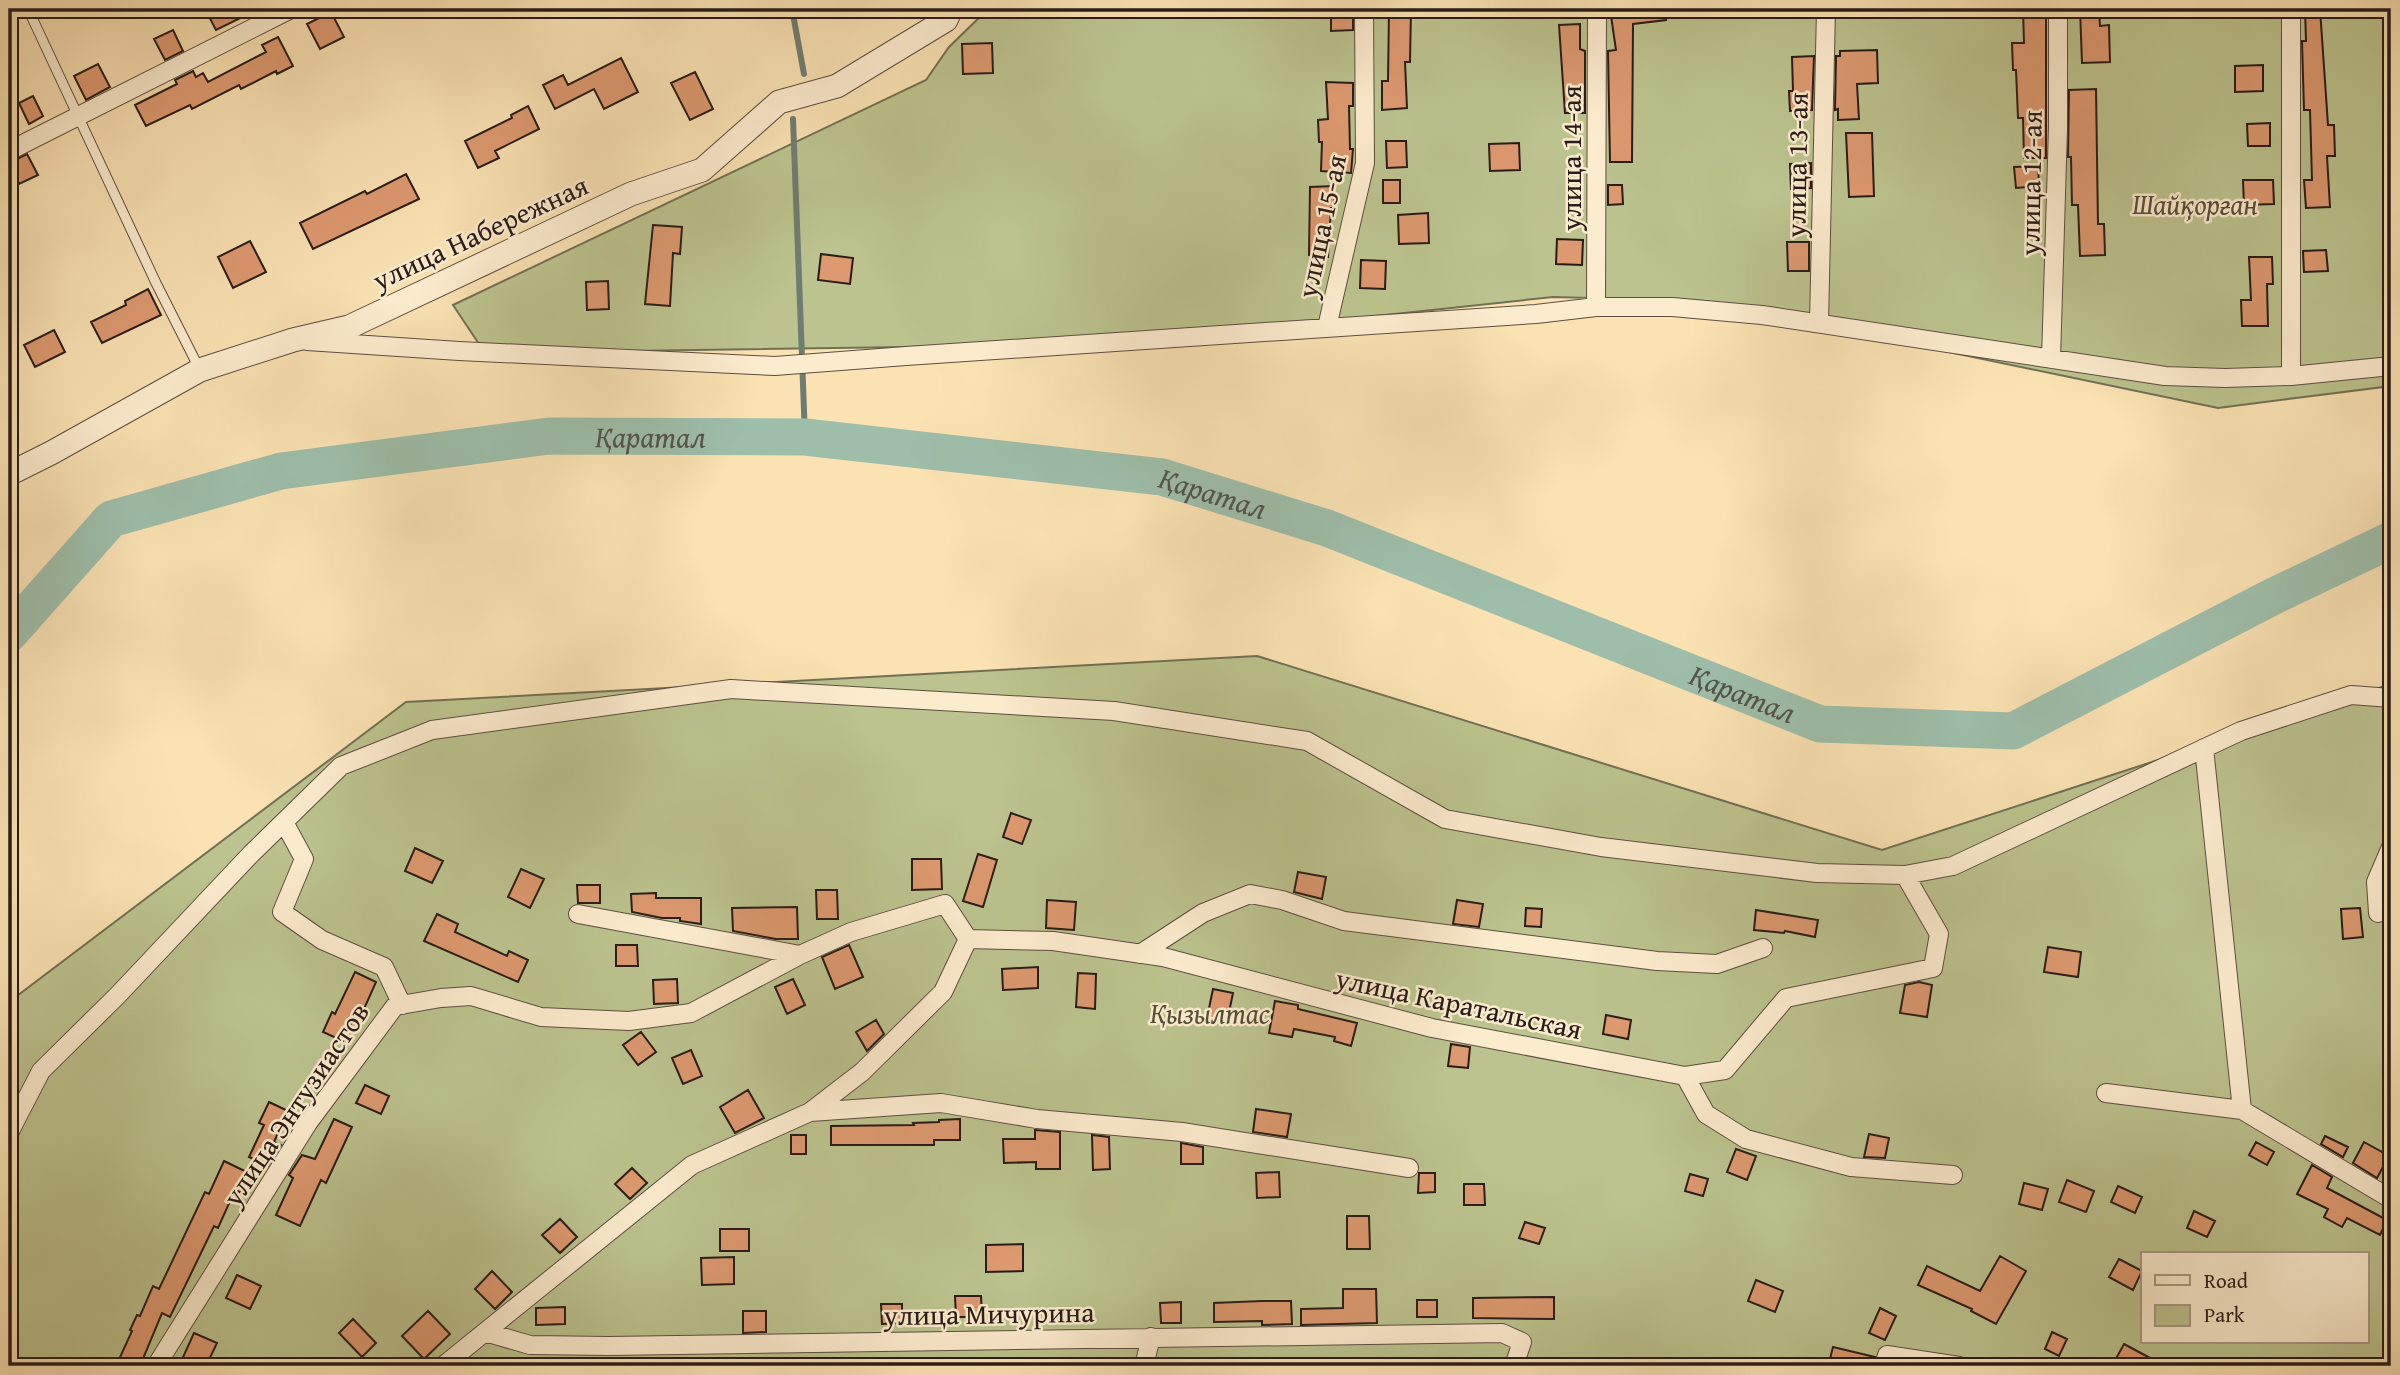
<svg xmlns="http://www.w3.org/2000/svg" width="2400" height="1375" viewBox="0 0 2400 1375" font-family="'Gentium Book Plus',serif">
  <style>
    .green { fill: #bcc38e; stroke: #727053; stroke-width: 2; fill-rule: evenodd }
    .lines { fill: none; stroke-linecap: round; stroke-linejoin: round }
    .stream { stroke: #6f7d70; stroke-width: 6 }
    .river { stroke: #9ebeaa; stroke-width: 37 }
    .building { fill: #dd9970; stroke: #291c18; stroke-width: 2 }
    .service-casing { stroke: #5d4e3f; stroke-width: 11 }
    .minor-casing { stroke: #5d4e3f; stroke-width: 20 }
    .tertiary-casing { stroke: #5d4e3f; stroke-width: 25 }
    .service { stroke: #fcecce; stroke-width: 9 }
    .minor { stroke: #fcecce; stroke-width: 18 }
    .tertiary { stroke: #fcecce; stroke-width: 23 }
    .labels { text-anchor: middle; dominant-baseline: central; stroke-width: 5; stroke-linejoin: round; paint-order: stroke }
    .street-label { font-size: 28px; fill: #291c18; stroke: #fcecce }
    .park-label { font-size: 28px; font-style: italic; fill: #554e3b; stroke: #fcecce }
    .water-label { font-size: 30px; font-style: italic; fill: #52554b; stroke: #fcecce }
  </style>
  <rect width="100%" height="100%" fill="#fae2b3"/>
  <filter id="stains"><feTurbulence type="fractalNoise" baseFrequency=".00286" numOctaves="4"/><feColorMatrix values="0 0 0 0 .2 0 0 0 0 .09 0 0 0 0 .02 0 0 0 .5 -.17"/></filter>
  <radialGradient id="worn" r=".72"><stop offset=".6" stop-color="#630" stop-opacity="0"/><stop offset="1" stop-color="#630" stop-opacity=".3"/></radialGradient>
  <path class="green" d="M988 9H2391V386L2218 408 1704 301 1553 297 1115 344 485 353 453 305 926 80 949 47Z
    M1257 656 1882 850 2391 684V1366H9V1002L406 702ZM2143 1254H2367V1342H2143Z"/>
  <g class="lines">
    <path class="stream" d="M792 9 804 74
      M793 119 805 437"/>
    <path class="river" id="s1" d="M9 634 111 519 281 471 549 436 805 437 1162 477 1327 528 1820 724 2013 731 2272 597 2391 540"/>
  </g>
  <path class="building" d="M205 9H259L216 30Z
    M1331 9H1353V30L1331 31Z
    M1389 9H1411L1410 62H1405L1407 108 1382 110V81H1388Z
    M1610 9H1665L1666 20 1633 24 1632 162H1610L1608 51 1616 50Z
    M2023 9H2046V158H2024L2023 118H2018L2016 70H2013L2012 43H2024Z
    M2080 9H2099L2100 26 2109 25 2110 62 2082 63Z
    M2305 9H2320L2328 125H2334L2335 156H2327L2330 207 2306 208 2304 180H2312L2310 110H2304L2302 41H2306Z
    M331 12 344 37 320 49 307 24Z
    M1580 24V49L1585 51V113H1565L1559 25Z
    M173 30 183 51 165 60 154 39Z
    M278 37 293 66 277 74 276 71 241 89 239 85 192 109 190 105 146 126 135 105 177 84 175 80 193 71 196 77 203 73 208 82 266 52 262 45Z
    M992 43 993 73 963 74 962 44Z
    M1877 50 1878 83 1857 84 1859 119 1838 120V109L1835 110 1836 56H1840V51Z
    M1814 56 1812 110 1790 111 1789 91H1793L1792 57Z
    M621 58 638 92 604 109 594 89 555 109 543 85 563 75 568 85Z
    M98 64 110 87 86 100 74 76Z
    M2263 65V91L2235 92V66Z
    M695 72 713 109 690 120 671 83Z
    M1326 82 1353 83V106H1349L1350 149H1353L1351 173 1321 171 1322 142H1319L1318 120 1328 119Z
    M2096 89 2098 224H2104L2105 255 2080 256 2078 205H2072L2071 157H2068L2069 90Z
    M33 96 43 116 29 124 19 103Z
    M528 106 539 129 495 151 499 158 478 168 465 141 512 118 511 115Z
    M2270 123V146H2248L2247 124Z
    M1846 133H1872L1874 196 1849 197Z
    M1386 141H1406L1407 167 1387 168Z
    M1519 143 1520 170 1490 171 1489 144Z
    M27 154 38 175 19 184 9 163Z
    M1811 163V188L1791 189 1790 164Z
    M2038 166 2039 186 2016 188 2014 167Z
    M406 174 419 199 313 249 300 223 365 191 367 194Z
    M1383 180H1400V203H1383Z
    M2243 180H2273L2274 204 2244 205Z
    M1608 185H1622L1623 204 1608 205Z
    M1334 186V208H1331L1328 257 1309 255 1310 187Z
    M1428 213 1429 243 1399 244 1398 215Z
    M653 225 682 227 680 254 673 253 670 306 645 304Z
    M1557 239 1583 240 1582 265 1556 264Z
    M250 241 266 272 233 288 218 257Z
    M1787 242H1809V271H1788Z
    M2326 250 2328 271 2304 272 2303 251Z
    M821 254 853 258 850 284 818 280Z
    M2249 257H2272L2273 284H2267L2268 326H2242L2241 300H2251Z
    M1361 260 1386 261 1385 289 1360 288Z
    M608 281 609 309 587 310 586 282Z
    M148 289 161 315 102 343 91 322 126 305 125 301Z
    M54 330 65 352 35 367 24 345Z
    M1011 813 1031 820 1022 844 1003 837Z
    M415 848 443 861 432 883 405 871Z
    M978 854 997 860 983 907 963 901Z
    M912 859H941L942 889 912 890Z
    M521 869 544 879 530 908 508 897Z
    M1298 872 1326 877 1322 899 1294 892Z
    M577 885H600V903H578Z
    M816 890H837L838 919H817Z
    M656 893V898H701V924L680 921V918H662L632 912 631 894Z
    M1047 900 1076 902 1074 930 1046 928Z
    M1457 900 1483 904 1479 927 1453 924Z
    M797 907 798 939H776L733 931 732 908Z
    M1526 908 1542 909 1541 927 1525 926Z
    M2360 908 2363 937 2343 939 2341 909Z
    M1756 910 1818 920 1815 937 1785 931 1784 933 1754 930Z
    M437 914 458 924 455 932 507 956 509 951 528 960 518 982 424 941Z
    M616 945H637L638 966H616Z
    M849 945 863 977 835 989 822 957Z
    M2048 947 2081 952 2078 977 2044 972Z
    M1038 967V988L1003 990 1002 969Z
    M355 972 376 982 364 1009 359 1007 343 1041 323 1032 332 1012 335 1014Z
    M1078 973 1096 974 1095 1009 1076 1007Z
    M677 979 678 1003 654 1004 653 980Z
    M793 979 805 1005 787 1014 775 987Z
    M1919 982 1932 985 1927 1017 1900 1013 1905 985Z
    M1213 989 1233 993 1227 1022 1207 1018Z
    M1275 1001 1298 1005V1009L1357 1023 1351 1046 1334 1041 1335 1037 1294 1029 1292 1037 1269 1033Z
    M1606 1015 1631 1020 1628 1039 1603 1034Z
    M876 1020 884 1034 867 1051 856 1032Z
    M641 1032 656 1052 638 1065 623 1045Z
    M1451 1044 1470 1047 1468 1068 1448 1066Z
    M691 1050 702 1076 683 1084 672 1058Z
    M365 1085 389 1096 381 1114 356 1103Z
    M748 1090 764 1118 735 1133 720 1107Z
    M269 1102 288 1111 274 1142 281 1145 268 1166 249 1157 264 1125 259 1123Z
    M1256 1109 1291 1114 1287 1137 1253 1132Z
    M334 1119 352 1127 326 1183 321 1180 300 1226 276 1215 293 1178 289 1175 302 1155 315 1159Z
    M960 1119V1140H934V1145H831V1126L914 1125 913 1123 939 1122V1120Z
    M1035 1130 1060 1132V1169H1036V1162L1004 1163 1003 1139H1035Z
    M1869 1134 1889 1138 1885 1158 1864 1157Z
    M791 1135H806V1154H791Z
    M1092 1135 1109 1137 1110 1169 1093 1170Z
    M2325 1136 2348 1147 2343 1157 2321 1144Z
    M2256 1142 2274 1152 2267 1165 2249 1155Z
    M2364 1142 2389 1156 2377 1178 2353 1163Z
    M1181 1143 1203 1147V1164H1181Z
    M1736 1149 1756 1156 1747 1180 1727 1172Z
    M224 1161 253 1175 244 1194 235 1190 218 1228 214 1226 170 1317 162 1313 140 1366H116L132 1331 130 1330 137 1315 140 1316 153 1286 159 1289 205 1192 209 1194Z
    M2312 1165 2332 1177 2327 1188 2387 1220 2380 1235 2347 1218 2342 1227 2324 1217 2328 1209 2297 1194Z
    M632 1168 647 1183 630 1199 615 1184Z
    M1279 1172 1280 1197 1257 1198 1256 1173Z
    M1419 1173H1435V1192L1418 1193Z
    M1690 1174 1708 1179 1703 1196 1685 1191Z
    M2067 1180 2094 1191 2086 1212 2059 1202Z
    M2024 1183 2048 1189 2042 1210 2019 1204Z
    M1464 1184H1484L1485 1205H1464Z
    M2118 1186 2142 1197 2135 1213 2111 1202Z
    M2194 1211 2215 1221 2207 1237 2187 1228Z
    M1347 1216H1369L1370 1249H1347Z
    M560 1219 577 1237 560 1253 542 1235Z
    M1525 1222 1545 1228 1539 1244 1519 1238Z
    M720 1229H749V1251H720Z
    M1023 1244V1271L986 1272V1245Z
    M2000 1256 2026 1271 1996 1324 1971 1311 1972 1309 1918 1285 1927 1266 1980 1291Z
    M734 1257V1284L702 1285 701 1258Z
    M2119 1259 2142 1271 2133 1290 2109 1277Z
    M492 1271 512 1292 495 1309 475 1289Z
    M237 1275 261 1286 250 1309 226 1298Z
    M1756 1280 1783 1291 1775 1312 1748 1301Z
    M1343 1289H1376L1377 1323 1301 1325V1309L1343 1308Z
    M955 1296H981L982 1317H956Z
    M1554 1297V1319L1473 1318V1298Z
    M1417 1300H1437V1317H1417Z
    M1262 1301H1291L1292 1324 1262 1325V1321L1214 1322V1303Z
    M1181 1302V1323H1161L1160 1303Z
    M881 1304H902V1323L882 1324Z
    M565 1307V1324L536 1325V1308Z
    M1880 1308 1896 1316 1885 1340 1869 1333Z
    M428 1311 450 1334 424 1359 402 1336Z
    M743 1311H766V1332L743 1333Z
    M353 1319 376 1343 362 1357 339 1333Z
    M2052 1332 2067 1339 2059 1356 2045 1349Z
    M194 1333 217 1343 206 1366H179Z
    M2124 1344 2165 1366H2112Z
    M1833 1347 1875 1357 1873 1366H1844L1829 1363Z"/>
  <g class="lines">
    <g class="service-casing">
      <path id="service" d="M28 9 156 283 199 368"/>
    </g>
    <g class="minor-casing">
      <path id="minor" d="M9 151 291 9
        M1596 307 1597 9
        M1819 323 1826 9
        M1327 327 1365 163 1364 9
        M307 341 459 351 775 366 906 356 1536 314 1596 307H1672L1762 315 2165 376 2225 378 2291 376 2391 366
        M2051 359 2058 128V9
        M2291 376V9
        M2204 748 2242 1110
        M284 822 304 859 282 912 322 940 384 967 402 1005
        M2378 913 2376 882 2391 847
        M578 914 800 955
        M1140 954 1203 913 1250 894 1282 900 1344 921 1657 961 1717 964 1763 948
        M1685 1076 1725 1070 1786 998 1933 968 1939 934 1905 875
        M2106 1093 2242 1110 2391 1199
        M810 1112 941 1103 1037 1119 1182 1132 1409 1168
        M9 1133 41 1071 117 996 251 854 341 766 432 730 731 689 1114 711 1307 741 1445 819 1601 847 1817 873 1905 875 1953 866 2241 731 2351 695 2391 698
        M485 1332 692 1165 810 1112 862 1072 943 992 968 939
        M156 1366 308 1123 395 1006 441 998 471 996 541 1017 629 1021 691 1013 800 955 851 932 945 904 968 939 1053 941 1163 957 1432 1028 1685 1076 1706 1114 1746 1139 1851 1167 1953 1175
        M443 1366 485 1332 530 1345 609 1346 1502 1333 1522 1342 1514 1366
        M1144 1366 1151 1337
        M1884 1366 1887 1355 1959 1366"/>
    </g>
    <g class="tertiary-casing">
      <path id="tertiary" d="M9 474 51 453 200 370 293 340 349 327 631 194 702 170 779 102 837 86 946 20 951 9"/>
    </g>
    <use href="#service" class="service"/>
    <use href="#minor" class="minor"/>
    <use href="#tertiary" class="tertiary"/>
  </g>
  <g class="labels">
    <g class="street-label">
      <text transform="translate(1570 158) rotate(-90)">улица 14-ая</text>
      <text transform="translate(1796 165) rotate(-89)">улица 13-ая</text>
      <text transform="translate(2030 183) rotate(-89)">улица 12-ая</text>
      <text transform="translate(1321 226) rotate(-78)">улица 15-ая</text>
      <text transform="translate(480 232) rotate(-25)">улица Набережная</text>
      <text transform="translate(1459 1003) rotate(12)">улица Каратальская</text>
      <text transform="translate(295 1104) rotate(-56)">улица Энтузиастов</text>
      <text transform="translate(989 1313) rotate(-1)">улица Мичурина</text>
    </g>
    <g class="park-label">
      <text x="2195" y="203">Шайқорған</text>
      <text x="1210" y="1012">Қызылтас</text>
    </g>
    <g class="water-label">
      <text stroke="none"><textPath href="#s1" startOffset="702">Қаратал</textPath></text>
      <text stroke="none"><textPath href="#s1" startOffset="1269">Қаратал</textPath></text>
      <text stroke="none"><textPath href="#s1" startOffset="1836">Қаратал</textPath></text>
    </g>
  </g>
  <rect width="2400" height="1375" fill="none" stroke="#fae2b3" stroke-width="35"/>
  <rect x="10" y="10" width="2379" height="1354" fill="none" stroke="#291c18" stroke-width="3.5"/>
  <rect x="18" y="18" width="2365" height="1340" fill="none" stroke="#291c18" stroke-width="2"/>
  <rect x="2141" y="1252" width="228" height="91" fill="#fcecce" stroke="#a89985" stroke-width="2"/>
  <rect x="2155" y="1275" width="35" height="10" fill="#fcecce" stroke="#a89985" stroke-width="2"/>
  <text x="2204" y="1288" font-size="21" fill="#291c18">Road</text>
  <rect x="2155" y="1305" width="35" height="21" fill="#bcc38e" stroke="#a89985" stroke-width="2"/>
  <text x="2204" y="1322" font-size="21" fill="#291c18">Park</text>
  <rect width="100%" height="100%" filter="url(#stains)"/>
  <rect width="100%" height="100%" fill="url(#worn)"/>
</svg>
